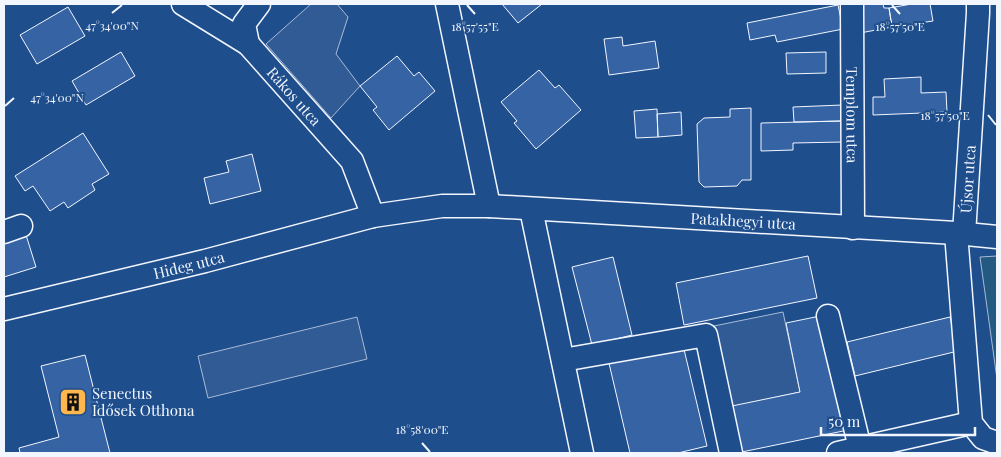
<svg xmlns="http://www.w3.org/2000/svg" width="1001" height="457" viewBox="0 0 1001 457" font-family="'Playfair Display',serif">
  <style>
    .green { fill: #245a82; stroke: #a8bbd7 }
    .parking { fill: #305b95; stroke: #a8bbd7 }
    .building { fill: #3563a3; stroke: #f2f6ff }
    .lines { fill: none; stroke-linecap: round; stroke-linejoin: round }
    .minor-casing { stroke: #f2f6ff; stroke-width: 25 }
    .minor { stroke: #1f4e8c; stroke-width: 22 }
    .ticks { fill: none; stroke: #f2f6ff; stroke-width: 2 }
    .labels { text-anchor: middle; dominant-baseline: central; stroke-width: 4; stroke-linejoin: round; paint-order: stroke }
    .street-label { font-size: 15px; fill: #f2f6ff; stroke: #1f4e8c }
    .poi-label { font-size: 15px; fill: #f2f6ff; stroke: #1f4e8c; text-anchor: start }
    .ticks-label { font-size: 12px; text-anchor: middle; fill: #f2f6ff; stroke: #1f4e8c; stroke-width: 4; stroke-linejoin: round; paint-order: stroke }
  </style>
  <rect width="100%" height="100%" fill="#1f4e8c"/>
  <path class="green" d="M997 256V379L980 257Z"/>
  <path class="parking" d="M311 4H337L348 17 336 54 360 86 331 118 266 44Z
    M783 312 800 392 721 409 704 328Z
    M357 317 367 359 208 398 198 356Z"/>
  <path class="building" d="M502 4H542L518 23Z
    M855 4H883L884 8H889L892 27 860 33Z
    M912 4H930L933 21 892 27 889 8Z
    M838 5 843 29 777 42 775 35 750 40 747 23Z
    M68 7 85 36 37 64 20 35Z
    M622 37 623 46 655 41 659 68 609 75 604 39Z
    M121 52 135 76 86 105 72 81Z
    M826 52V73L787 74 786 53Z
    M397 56 414 76 419 72 435 91 389 130 373 110 377 107 360 86Z
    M539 70 555 88 559 85 581 110 536 149 514 123 517 121 501 102Z
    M921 77V93L946 92 947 112 873 115V97H885L884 79Z
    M842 105V121L794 122 793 107Z
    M751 108V180H742L737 186 704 187 699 182 697 124 704 118 730 117V109Z
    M657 109 658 137 636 138 634 111Z
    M681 112 682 135 658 137 657 114Z
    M842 121 843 142 793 143V150L761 151V123Z
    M83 133 109 174 92 184 95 190 68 208 64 202 50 211 33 186 25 191 15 176Z
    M252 154 261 191 210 204 204 178 229 172 226 161Z
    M26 235 36 267 4 277V242Z
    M808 256 817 298 684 325 676 283Z
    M613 257 632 335 592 345 572 267Z
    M825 315 848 430 737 453 727 407 800 392 786 323Z
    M950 317 958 351 855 376 847 342Z
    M682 341 707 446 678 453H630L608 359Z
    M85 355 110 453H20L19 448 59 437 41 366Z"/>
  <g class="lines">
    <g class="minor-casing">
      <g id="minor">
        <path id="s1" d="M183 4 248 44 352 161 373 216"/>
        <path d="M447 4 489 206"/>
        <path id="s2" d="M852 4 853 228"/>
        <path d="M248 44 244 24 259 4"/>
        <path d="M531 209 582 453"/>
        <path d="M4 232 21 226"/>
        <path d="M956 233 971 423 983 438 997 443"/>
        <path id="s3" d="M964 234 978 13V4"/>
        <path id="s4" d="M4 309 205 261 373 216 442 206H489L956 233 997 237"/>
        <path d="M828 316 860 448"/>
        <path d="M563 360 706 335 731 453"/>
        <path d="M838 453 971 423"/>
      </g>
    </g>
    <use href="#minor" class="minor"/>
  </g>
  <path class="ticks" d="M467 5 475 14M892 5 900 14M112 13 122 5M5 106 14 98M988 115 996 125M422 443 430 452"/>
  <defs>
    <g id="building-square" transform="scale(1.4375)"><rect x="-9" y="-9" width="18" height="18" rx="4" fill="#ffb74d" stroke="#1f4e8c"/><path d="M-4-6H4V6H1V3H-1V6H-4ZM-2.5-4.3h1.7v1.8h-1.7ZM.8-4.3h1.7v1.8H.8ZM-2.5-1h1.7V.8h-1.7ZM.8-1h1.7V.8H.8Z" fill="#111"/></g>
  </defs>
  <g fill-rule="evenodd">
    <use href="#building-square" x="73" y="402"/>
  </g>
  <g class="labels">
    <g class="street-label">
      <text stroke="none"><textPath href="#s1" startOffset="146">Rákos utca</textPath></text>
      <text stroke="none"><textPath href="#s2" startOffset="111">Templom utca</textPath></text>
      <text stroke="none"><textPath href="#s3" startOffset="55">Újsor utca</textPath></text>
      <text stroke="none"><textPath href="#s4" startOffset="752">Patakhegyi utca</textPath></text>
      <text stroke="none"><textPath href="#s4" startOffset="190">Hideg utca</textPath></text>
    </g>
    <g class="poi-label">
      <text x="92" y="393">Senectus<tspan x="92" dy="17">Idősek Otthona</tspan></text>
    </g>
  </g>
  <g class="ticks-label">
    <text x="112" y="30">47°34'00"N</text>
    <text x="475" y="31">18°57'55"E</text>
    <text x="900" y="31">18°57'50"E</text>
    <text x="57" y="102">47°34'00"N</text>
    <text x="945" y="120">18°57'50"E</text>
    <text x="422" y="434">18°58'00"E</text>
  </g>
  <rect width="1001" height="457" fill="none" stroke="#f2f6ff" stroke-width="10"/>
  <path d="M821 427v8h154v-8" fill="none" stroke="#f2f6ff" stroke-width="2.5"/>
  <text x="828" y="427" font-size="15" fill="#f2f6ff" stroke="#1f4e8c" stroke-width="4" paint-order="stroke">50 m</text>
</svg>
